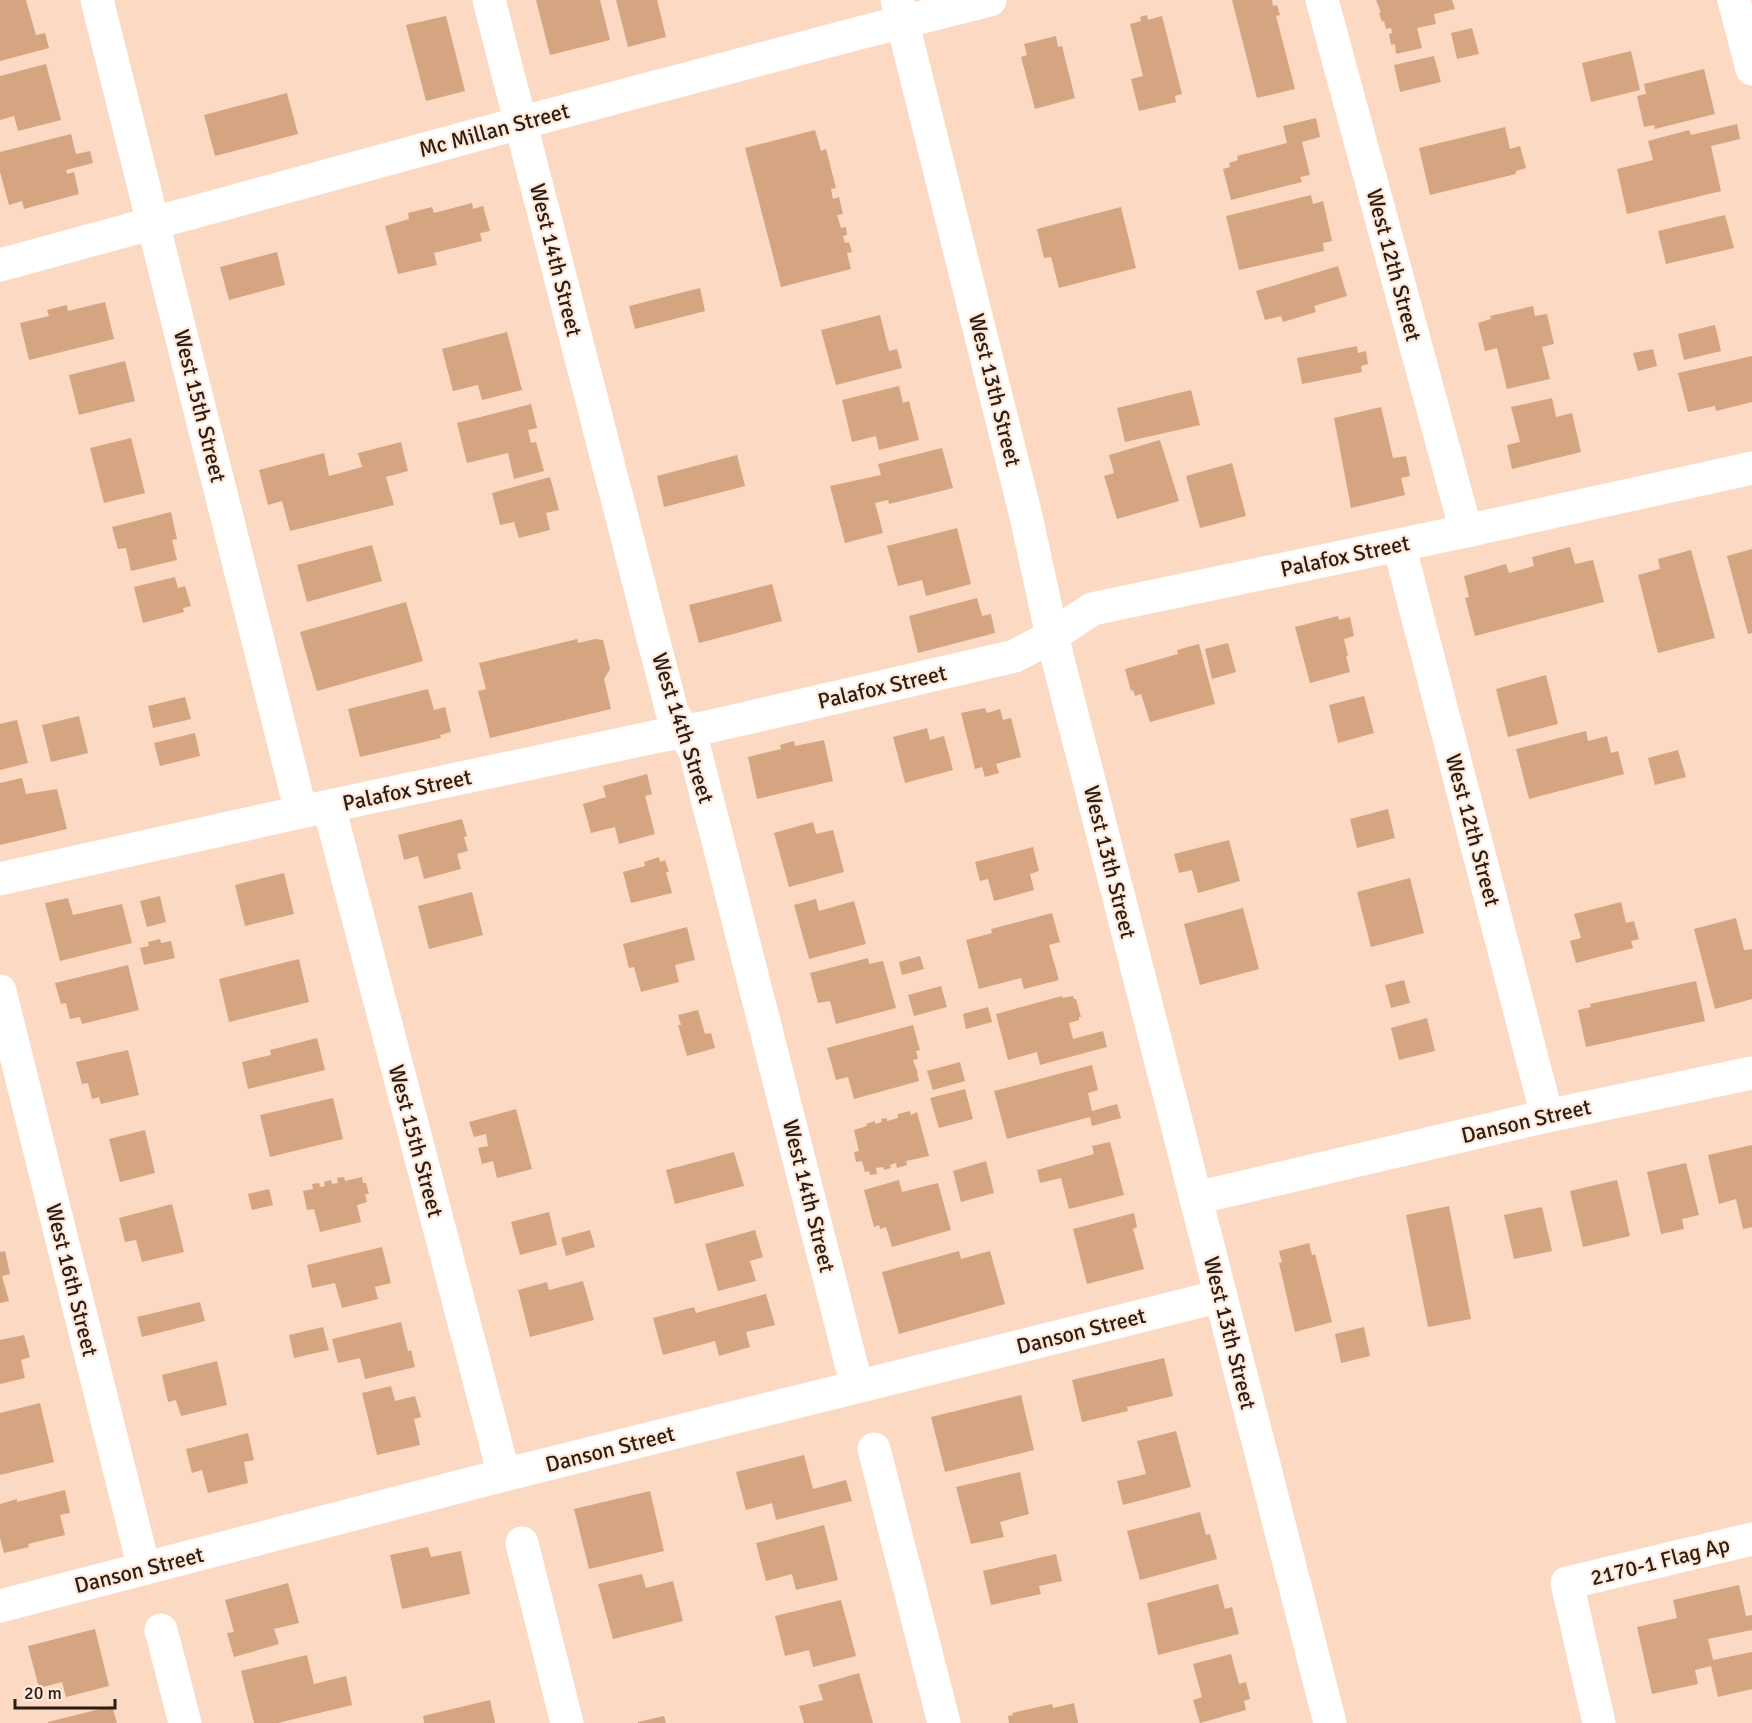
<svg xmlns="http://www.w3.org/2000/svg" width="1752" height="1723" viewBox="0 0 1752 1723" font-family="Signika,sans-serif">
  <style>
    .building { fill: #d5a582 }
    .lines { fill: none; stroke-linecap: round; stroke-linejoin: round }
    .minor { stroke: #fff; stroke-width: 33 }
    .labels { text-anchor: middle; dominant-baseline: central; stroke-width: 4.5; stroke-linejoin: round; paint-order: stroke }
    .street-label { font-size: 22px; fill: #291d14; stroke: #fee9db }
  </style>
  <rect width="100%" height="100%" fill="#fbd9c2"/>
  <path class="building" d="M0 0H26L36 35 45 33 49 48 0 61Z
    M536 0H600L610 40 550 55Z
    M616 0H657L666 37 628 47Z
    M1232 0H1272L1273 6 1277 5 1280 15 1276 16 1295 89 1257 98Z
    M1376 0H1452L1455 9 1434 14 1436 24 1417 28 1422 48 1396 54 1395 44 1391 45 1389 34 1392 33 1391 28 1386 29 1384 21 1382 22 1379 13H1381Z
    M1147 15 1148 20 1162 16 1182 94 1175 96 1176 102 1139 111 1131 79 1143 76 1130 24 1141 21 1140 17Z
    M446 16 465 91 426 101 406 25Z
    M1472 28 1479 54 1457 59 1451 33Z
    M1056 36 1058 47 1062 46 1075 98 1035 109 1021 57 1027 55 1024 44Z
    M1631 51 1640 90 1591 102 1582 63Z
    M1434 56 1441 82 1400 92 1394 65Z
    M46 64 61 120 18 131 14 116 0 120V76Z
    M1704 69 1715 114 1655 129 1654 125 1644 127 1637 96 1646 94 1644 84Z
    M287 93 298 134 215 156 204 115Z
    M1316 118 1320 137 1302 142 1310 175 1300 177 1302 182 1231 200 1223 169 1230 167 1229 163 1238 160 1237 156 1287 143 1283 126Z
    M1737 124 1740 139 1711 146 1721 191 1627 214 1617 169 1653 160 1648 141 1689 130 1691 135Z
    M1505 127 1510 149 1520 146 1526 168 1516 171V174L1430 195 1419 148Z
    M815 130 821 151 826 149 836 188 831 189 833 199 839 197 843 214 837 215 841 228 846 227 847 235 843 236 845 243 849 242 852 252 847 253 851 269 781 287 745 148Z
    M71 134 76 154 90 151 93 163 66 170 67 174 74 172 79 194 24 209 22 201 9 205 0 172V152Z
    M1311 195 1313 204 1323 201 1332 241 1323 243 1324 251 1239 270 1226 216Z
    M472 203 473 209 483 206 490 231 480 233 482 241 434 253 437 265 398 274 385 226 409 219 408 213 432 207 434 213Z
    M1121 207 1136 268 1059 288 1051 257 1044 258 1037 229Z
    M1725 215 1734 248 1666 264 1658 231Z
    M277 252 285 285 229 300 220 267Z
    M1338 266 1347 296 1314 306 1316 312 1283 322 1281 316 1265 320 1256 291Z
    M700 288 705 311 635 329 629 306Z
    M105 302 114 339 29 360 20 323 49 316 47 310 67 305 68 311Z
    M1533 306 1535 316 1547 314 1554 344 1542 347 1550 379 1507 389 1497 348 1485 351 1478 323 1491 319 1490 316Z
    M880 315 889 351 897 349 902 368 836 385 821 330Z
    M1715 325 1721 351 1684 360 1678 334Z
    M507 332 522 390 482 400 478 385 453 391 442 349Z
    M1357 346 1358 353 1366 351 1368 364 1361 366 1362 372 1302 384 1297 358Z
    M1653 349 1657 366 1638 371 1633 353Z
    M1752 356V402L1716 411 1715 406 1688 412 1678 373Z
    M125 361 135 401 79 415 69 375Z
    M899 386 903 403 909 401 919 440 879 450 876 436 852 442 842 400Z
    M1191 390 1200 425 1125 442 1117 408Z
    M1552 398 1556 417 1572 413 1581 452 1512 469 1507 445 1520 442 1511 407Z
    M531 404 537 428 528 430 531 443 536 442 544 471 514 479 508 453 467 463 457 423Z
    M1381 407 1393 458 1406 456 1410 476 1401 478 1405 495 1351 508 1334 418Z
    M131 438 145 493 104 503 90 448Z
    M1160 440 1179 501 1117 519 1104 476 1114 473 1109 455Z
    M401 442 408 471 386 477 394 505 290 531 282 501 268 505 259 470 324 453 329 476 362 467 358 453Z
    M942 448 953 488 889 504 888 500 875 503 883 533 845 543 830 486 881 475 878 464Z
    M737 455 745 486 664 507 657 476Z
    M1232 463 1246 516 1200 528 1186 476Z
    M550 477 559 510 546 513 550 530 519 538 514 522 500 525 492 493Z
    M171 512 177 539 172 540 177 560 131 571 126 548 118 549 112 527Z
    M957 528 971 584 926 596 922 580 898 586 887 546Z
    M372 545 382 581 307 602 297 565Z
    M1570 547 1575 564 1593 560 1604 602 1475 636 1465 598 1469 597 1464 576 1506 564 1509 573 1534 566 1532 557Z
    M1752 549V633L1748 634 1727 556Z
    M1691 550 1715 638 1658 653 1638 575 1660 569 1658 559Z
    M175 577 178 588 185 586 191 606 183 608 184 612 143 623 134 587Z
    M772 584 782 621 699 643 689 605Z
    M977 598 982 616 991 614 995 633 918 653 909 616Z
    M406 602 423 661 317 691 300 632Z
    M1338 616 1339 620 1350 617 1354 636 1344 639 1348 656H1346L1350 672 1310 683 1295 627Z
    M577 639 578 643 595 639 603 640 610 669 604 679 611 709 490 738 478 691 486 689 479 663Z
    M1228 643 1236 672 1212 679 1205 649Z
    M1199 644 1215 704 1150 722 1141 694 1135 696 1133 690 1131 691 1125 669 1178 654 1177 650Z
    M1546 675 1558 724 1508 737 1496 689Z
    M428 689 434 710 445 707 451 732 440 735 441 738 360 757 348 709Z
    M1364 696 1374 733 1338 743 1329 705Z
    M185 697 191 719 153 728 148 706Z
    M985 708 987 713 1000 709 1003 720 1011 718 1021 757 996 764 999 773 985 777 982 767 975 769 961 713Z
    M79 716 88 753 51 762 42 725Z
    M17 720 28 763 0 770V724Z
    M927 728 930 740 944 736 953 770 905 783 893 737Z
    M1586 731 1588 741 1607 736 1611 753 1618 751 1624 774 1529 799 1516 749Z
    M195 733 200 756 160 766 154 743Z
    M824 740 833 781 757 799 748 757 781 749 780 745 794 741 795 746Z
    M1678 750 1686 777 1655 785 1648 758Z
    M647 774 652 794 645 796 655 834 619 844 615 827 591 833 583 804 606 797 603 786Z
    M22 778 26 794 57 789 67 829 0 845V783Z
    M1388 809 1395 838 1357 848 1350 819Z
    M462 819 467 836 464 837 468 851 457 854 461 869 424 879 418 856 404 860 398 835Z
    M813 822 816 834 833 830 844 872 789 887 774 833Z
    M1229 840 1240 881 1198 893 1192 870 1179 873 1174 854Z
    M1033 847 1039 871 1030 874 1034 890 994 901 988 879 980 881 975 862Z
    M659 857 660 862 665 860 669 872H666L672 893 631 903 623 872 645 866 644 862Z
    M284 873 294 914 245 926 235 885Z
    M1410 878 1424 933 1371 947 1357 892Z
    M472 892 483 935 429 949 418 906Z
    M160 896 166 922 147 927 140 901Z
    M68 898 73 915 122 904 132 943 60 961 45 903Z
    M816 899 819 911 854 901 866 944 809 959 794 905Z
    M1621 902 1626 923 1634 921 1639 939 1631 941 1633 948 1576 963 1570 941 1581 938 1574 914Z
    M1243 908 1259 969 1200 985 1184 924Z
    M1052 913 1060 942 1049 945 1059 980 1024 989 1021 978 979 989 966 940 992 933 991 929Z
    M1736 918 1744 950 1752 949V999L1715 1009 1694 929Z
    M687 927 695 960 675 965 679 982 641 992 634 967 629 968 623 944Z
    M160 939 161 943 171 941 175 958 144 965 140 948 149 946 148 942Z
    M920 956 924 969 902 975 899 962Z
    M868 958 869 964 883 961 896 1008 836 1024 830 1001 818 1003 810 973Z
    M299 959 309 1002 229 1022 219 979Z
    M128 965 139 1010 82 1024 80 1017 70 1019 66 1003 61 1004 55 983Z
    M1404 980 1410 1003 1391 1008 1385 985Z
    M1696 981 1705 1021 1586 1047 1578 1010 1591 1007 1590 1004Z
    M941 986 947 1007 914 1016 908 995Z
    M1062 996V998L1073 996 1074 999H1076L1081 1017H1079V1020L1069 1023 1073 1039 1103 1031 1107 1047 1040 1065 1037 1052 1008 1060 996 1014Z
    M988 1007 992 1022 966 1029 963 1014Z
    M698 1010 705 1034 711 1033 715 1048 687 1056 678 1025H681L678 1015Z
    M1427 1018 1435 1051 1399 1060 1391 1028Z
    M913 1025 920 1050 916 1051 918 1059 913 1060 918 1073H917L919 1081 854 1099 848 1077 836 1080 827 1048Z
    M317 1038 325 1070 248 1089 242 1062 271 1055 270 1050Z
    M128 1050 139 1095 101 1104 99 1097 92 1099 88 1083 82 1084 76 1062Z
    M960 1062 965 1081 933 1090 927 1071Z
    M1092 1065 1098 1090 1088 1093 1092 1111 1117 1104 1121 1118 1092 1126 1090 1117 1007 1139 994 1091Z
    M965 1089 973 1119 939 1128 930 1098Z
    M333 1098 343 1139 270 1157 260 1115Z
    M516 1109 532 1169 497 1178 493 1161 482 1164 478 1148 488 1146 486 1134 474 1137 469 1122Z
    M910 1111 911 1115 917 1112 929 1156 906 1161 907 1165 897 1168 896 1163 890 1165 891 1168 884 1170 883 1167 876 1168 877 1174 870 1175 869 1171 865 1172 862 1161 856 1162 854 1152 859 1151 854 1130 867 1126 866 1124 875 1121V1124L882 1122 881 1119 887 1118V1121L898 1118V1114Z
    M145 1130 155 1173 120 1182 109 1139Z
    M1110 1142 1124 1195 1069 1209 1061 1178 1040 1183 1037 1170 1094 1154 1092 1146Z
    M1752 1145V1227L1743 1229 1736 1199 1719 1204 1708 1155Z
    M734 1152 744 1186 675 1204 666 1170Z
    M986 1161 994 1193 961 1202 953 1171Z
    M1686 1163 1699 1215 1682 1219 1684 1229 1661 1234 1647 1172Z
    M344 1177 345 1181 362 1177 363 1183H366L369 1194H365L367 1202 357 1205 361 1222 320 1232 314 1209 307 1210 303 1191 313 1189 312 1184 319 1183 320 1187 325 1186 324 1182 331 1180 332 1184 338 1183 337 1178Z
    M899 1180 902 1192 938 1183 951 1230 892 1247 886 1227 880 1229 879 1225 874 1227 864 1190Z
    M1617 1180 1630 1236 1583 1247 1570 1191Z
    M269 1189 273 1205 252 1210 248 1194Z
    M172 1204 184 1252 142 1262 136 1240 125 1242 119 1218Z
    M1449 1206 1471 1319 1428 1327 1406 1215Z
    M1542 1207 1552 1251 1514 1259 1504 1215Z
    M549 1212 557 1245 520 1255 511 1222Z
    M1134 1213 1137 1227 1133 1229 1144 1269 1087 1284 1073 1229Z
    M590 1230 595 1247 566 1256 561 1238Z
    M755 1230 763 1257 750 1261 756 1281 718 1291 705 1244Z
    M1309 1243 1312 1255 1315 1254 1332 1322 1295 1332 1279 1263 1282 1262 1279 1251Z
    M382 1247 391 1283 375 1287 378 1299 342 1308 335 1283 312 1288 307 1265Z
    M5 1251 10 1274 2 1276 9 1301 0 1303V1252Z
    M959 1251 961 1259 990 1251 1005 1304 899 1334 882 1272Z
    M583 1281 594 1320 530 1337 518 1290 547 1282 549 1290Z
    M766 1294 775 1325 746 1332 750 1347 719 1356 715 1341 663 1355 653 1318 694 1307 696 1313Z
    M200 1302 205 1321 142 1337 137 1317Z
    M401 1322 408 1351 411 1350 415 1367 365 1379 360 1358 338 1363 332 1339Z
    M323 1327 329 1350 294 1358 289 1335Z
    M1364 1327 1370 1356 1341 1363 1335 1334Z
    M24 1335 30 1357 21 1360 25 1378 0 1384V1340Z
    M1164 1358 1173 1396 1127 1407 1128 1411 1082 1422 1072 1380Z
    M217 1361 227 1405 181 1416 176 1400 168 1402 162 1375Z
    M391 1386 395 1401 415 1396 421 1417 414 1419 420 1445 377 1455 362 1393Z
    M1021 1395 1034 1450 945 1472 931 1417Z
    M40 1403 54 1462 0 1475V1413Z
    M1176 1431 1191 1487 1123 1505 1117 1481 1146 1474 1137 1441Z
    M248 1433 254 1460 244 1462 248 1483 208 1493 202 1470 192 1473 186 1449Z
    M804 1455 813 1489 846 1480 852 1501 776 1520 772 1503 746 1510 736 1472Z
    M1020 1472 1029 1514 1000 1522 1004 1537 971 1544 956 1487Z
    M65 1490 70 1513 60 1515 65 1535 28 1544 29 1547 4 1553 0 1538V1504L17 1499V1502Z
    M650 1491 664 1551 589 1569 574 1509Z
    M1200 1512 1206 1535 1210 1534 1217 1559 1140 1580 1127 1531Z
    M824 1525 838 1580 796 1590 792 1574 766 1581 756 1543Z
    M428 1547 431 1557 461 1551 470 1594 402 1609 390 1555Z
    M1056 1554 1062 1581 1039 1586 1041 1594 991 1605 983 1571Z
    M642 1574 646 1588 673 1581 683 1621 613 1639 598 1584Z
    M288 1583 299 1623 274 1629 279 1644 234 1657 227 1633 234 1632 225 1600Z
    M1218 1584 1225 1609 1232 1607 1239 1634 1158 1655 1147 1603Z
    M1739 1585 1746 1616 1752 1615V1630L1708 1639 1713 1660 1752 1652V1689L1718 1697 1711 1666 1695 1670 1698 1684 1652 1694 1637 1627 1677 1618 1673 1600Z
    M841 1600 856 1656 813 1667 809 1650 785 1656 775 1616Z
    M95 1629 109 1686 66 1697 62 1682 39 1688 28 1646Z
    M1231 1654 1239 1684 1246 1682 1250 1699 1244 1701 1246 1710 1200 1723 1193 1700 1202 1697 1193 1664Z
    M307 1655 314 1684 346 1676 352 1705 278 1723H254L241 1671Z
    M859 1673 873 1723H804L799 1706 823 1700 818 1685Z
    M490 1700 495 1723H424L423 1716Z
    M1074 1703 1078 1723H1009L1008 1716 1013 1715 1012 1713 1052 1704 1053 1708Z
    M112 1706 117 1723H48V1722Z
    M664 1716 666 1723H638V1722Z"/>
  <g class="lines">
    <path class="minor" d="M97 0 301 812
      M489 0 672 712 695 751 857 1387
      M897 0 1026 516 1052 636 1330 1723
      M1322 0 1466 531
      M1734 0 1752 69
      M0 265 520 123 863 32 990 0
      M1399 545 1547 1116
      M329 807 504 1475
      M0 879 301 812 659 736 708 727 1015 656 1052 636 1092 609 1466 531 1752 468
      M0 991 144 1569
      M1196 1198 1547 1116 1752 1073
      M874 1449 944 1723
      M522 1543 567 1723
      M0 1606 504 1475 1221 1296
      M161 1630 185 1723
      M1599 1723 1567 1583 1752 1539"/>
  </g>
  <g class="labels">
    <g class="street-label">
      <text transform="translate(494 130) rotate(-15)">Mc Millan Street</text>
      <text transform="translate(556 260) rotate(76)">West 14th Street</text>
      <text transform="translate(1394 265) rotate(75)">West 12th Street</text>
      <text transform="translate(995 390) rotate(76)">West 13th Street</text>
      <text transform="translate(200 406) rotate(76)">West 15th Street</text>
      <text transform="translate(1345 556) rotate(-12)">Palafox Street</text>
      <text transform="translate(882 687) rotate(-13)">Palafox Street</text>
      <text transform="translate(683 728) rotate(72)">West 14th Street</text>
      <text transform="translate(407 790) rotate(-12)">Palafox Street</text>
      <text transform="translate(1473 830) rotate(75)">West 12th Street</text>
      <text transform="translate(1110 862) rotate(76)">West 13th Street</text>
      <text transform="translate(1526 1121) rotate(-13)">Danson Street</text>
      <text transform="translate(416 1141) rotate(75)">West 15th Street</text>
      <text transform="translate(809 1196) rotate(76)">West 14th Street</text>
      <text transform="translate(72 1280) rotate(76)">West 16th Street</text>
      <text transform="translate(1081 1331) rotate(-14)">Danson Street</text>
      <text transform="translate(1230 1333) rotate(76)">West 13th Street</text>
      <text transform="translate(610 1449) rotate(-14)">Danson Street</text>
      <text transform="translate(1660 1561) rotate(-14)">2170-1 Flag Ap</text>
      <text transform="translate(139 1570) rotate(-14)">Danson Street</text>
    </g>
  </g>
  <path d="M15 1699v9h100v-9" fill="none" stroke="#291d14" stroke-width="3"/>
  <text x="24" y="1699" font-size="18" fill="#291d14" stroke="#fee9db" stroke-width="4.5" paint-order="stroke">20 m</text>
</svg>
